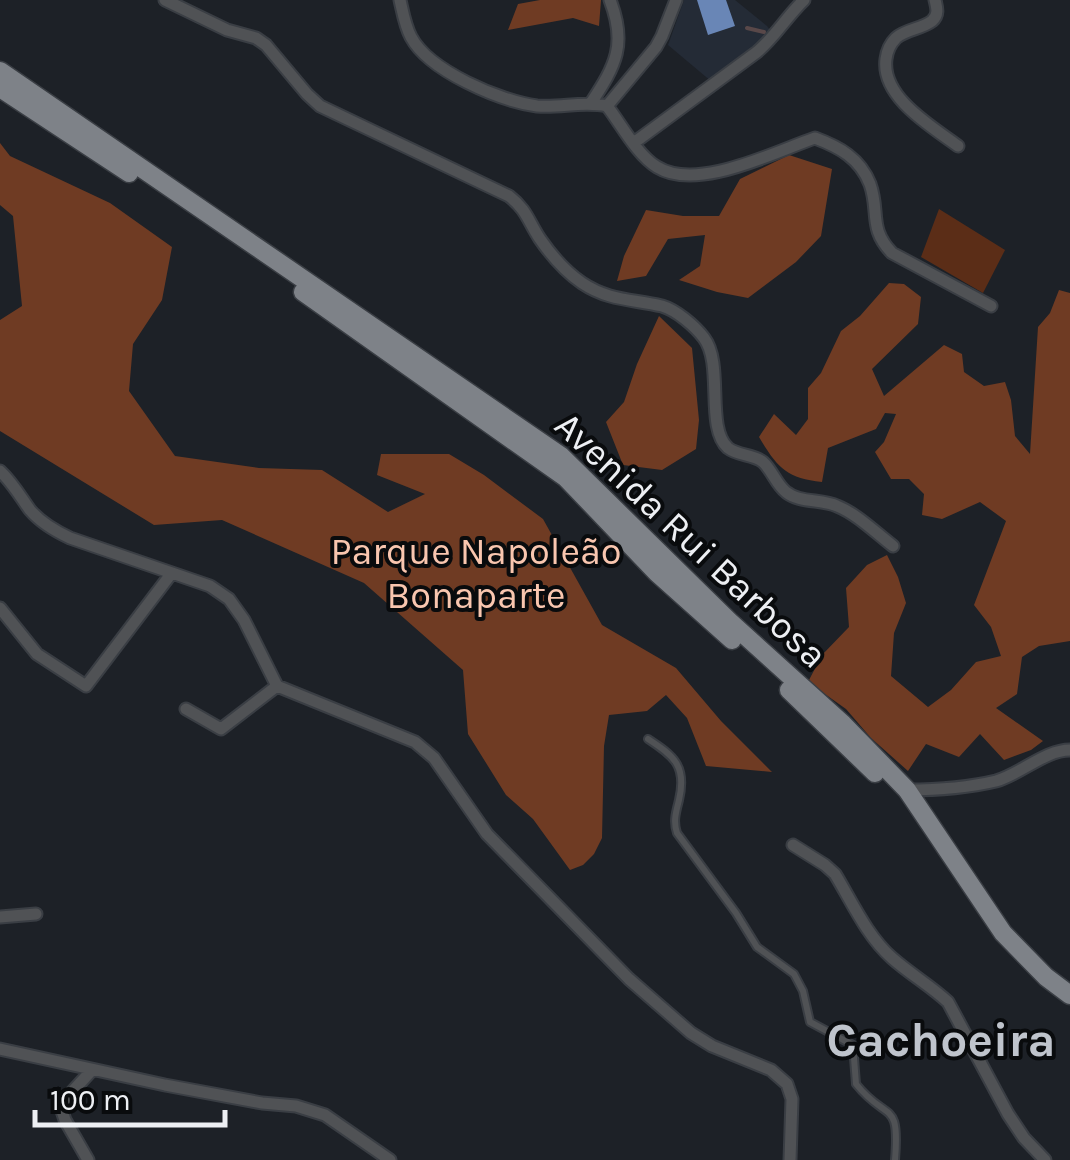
<svg xmlns="http://www.w3.org/2000/svg" width="1070" height="1160" viewBox="0 0 1070 1160" font-family="Karla,sans-serif">
  <style>
    .built { fill: #242b36 }
    .green { fill: #5b2d17 }
    .forest { fill: #6f3b23 }
    .lines { fill: none; stroke-linecap: round; stroke-linejoin: round }
    .stream { stroke: #594849; stroke-width: 4 }
    .building { fill: #6986b6 }
    .service-casing { stroke: #3a3e44; stroke-width: 10 }
    .minor-casing { stroke: #3a3e44; stroke-width: 15 }
    .primary-casing { stroke: #3a3e44; stroke-width: 21 }
    .service { stroke: #505255; stroke-width: 6 }
    .minor { stroke: #505255; stroke-width: 11 }
    .primary { stroke: #7e8288; stroke-width: 18 }
    .labels { text-anchor: middle; dominant-baseline: central; stroke-width: 8; stroke-linejoin: round; paint-order: stroke }
    .street-label { font-size: 38px; fill: #edeff3; stroke: #090b0d }
    .park-label { font-size: 38px; fill: #f9c6af; stroke: #090b0d }
    .district-label { font-size: 48px; font-weight: bold; fill: #bfc4cc; stroke: #090b0d }
  </style>
  <rect width="100%" height="100%" fill="#1d2127"/>
  <path class="built" d="M684 0H735L767 26 776 38 712 82 668 45Z"/>
  <path class="green" d="M939 209 1005 250 983 293 921 257Z"/>
  <path class="forest" d="M540 0H601L599 26 573 18 508 30 518 4Z
    M0 143 10 156 110 203 172 247 162 300 133 344 129 391 175 456 259 468 322 470 388 512 425 494 377 475 381 454H449L484 475 543 519 602 625 676 668 721 721 772 772 706 766 687 718 666 695 647 711 609 715 604 746 602 838 594 854 583 865 570 870 533 819 506 795 468 734 463 670 364 583 222 520 154 525 0 431V320L22 306 13 216 0 205Z
    M789 155 832 169 821 236 796 262 748 298 717 292 679 280 700 266 705 235 668 239 646 276 617 281 624 256 646 210 683 216H719L740 179Z
    M889 283 904 284 921 297 918 324 872 369 884 396 944 345 962 354 964 372 984 386 1005 382 1011 400 1015 436 1030 454 1038 327 1050 313 1059 290 1070 293V641L1039 646 1022 657 1017 694 996 708 1043 741 1031 750 1004 760 980 734 959 757 926 744 908 771 871 738 846 709 808 682 822 655 849 627 846 588 867 565 887 555 898 577 906 603 894 633 891 676 928 707 951 690 976 662 1001 656 991 627 974 605 1006 521 980 502 942 519 922 515 924 494 909 479H891L875 452 884 442 896 414 885 413 876 429 828 448 822 482C786 478 777 467 759 437L774 414 796 435 808 419V388L821 373 841 331 860 316Z
    M659 316 692 348 699 420 696 449 662 470 623 465 606 422 624 402 637 364Z"/>
  <g class="lines">
    <path class="stream" d="M747 28 764 32"/>
  </g>
  <path class="building" d="M697 0H726L735 26 708 35Z"/>
  <g class="lines">
    <g class="service-casing">
      <path id="service" d="M648 739C674 756 687 766 679 800 676 812 673 821 677 833L736 913 757 947 794 974 803 991 810 1022 853 1045 856 1084C887 1123 900 1098 895 1160"/>
    </g>
    <g class="minor-casing">
      <path id="minor" d="M165 0 227 30 256 38 266 45 307 94 320 106 509 196C527 210 528 221 540 239 551 255 566 272 582 283 609 301 632 299 662 306 676 310 695 326 704 338 724 364 705 428 728 448 738 456 753 454 763 462 772 470 776 484 786 492 799 503 822 499 837 506 857 514 876 533 893 546
        M400 0C403 13 405 26 411 37 429 71 500 101 537 106 561 108 583 101 607 106
        M935 0C937 8 939 15 932 21 922 29 906 29 896 38 891 43 887 51 886 59 881 97 931 126 958 146
        M591 103C616 65 627 44 610 0
        M607 106C621 124 637 155 657 167 697 192 774 152 815 138 839 147 860 158 870 184 880 212 868 228 892 253L991 306
        M607 106 656 47 662 36 676 0
        M635 142 757 52C775 37 787 16 804 0
        M0 471C12 482 20 496 30 510 41 523 55 531 70 538L210 586 229 599 244 620 277 686 415 742 434 758 487 834 629 979 691 1033 712 1046 771 1070 787 1084 792 1099 790 1160
        M0 608 37 654 86 686 171 574
        M186 709 221 729 277 686
        M907 790C937 790 967 788 996 781 1021 774 1045 750 1070 750
        M793 845 825 865 835 874C852 902 867 936 892 958 910 974 931 986 948 1002L1008 1114 1024 1138 1045 1160
        M0 917 36 914
        M0 1049 165 1085 262 1103 296 1106 325 1115 390 1160
        M88 1160 65 1120 60 1105 92 1070"/>
    </g>
    <g class="primary-casing">
      <path id="primary" d="M0 71 561 456 729 621 843 724 907 790 1003 933 1046 977 1070 995
        M0 88 129 173
        M303 292 566 478 657 573 732 640
        M789 690 875 773"/>
    </g>
    <use href="#service" class="service"/>
    <use href="#minor" class="minor"/>
    <use href="#primary" class="primary"/>
  </g>
  <g class="labels">
    <g class="street-label">
      <text transform="translate(691 540) rotate(43)">Avenida Rui Barbosa</text>
    </g>
    <g class="park-label">
      <text x="476" y="551">Parque Napoleão<tspan x="476" dy="44">Bonaparte</tspan></text>
    </g>
    <g class="district-label">
      <text x="941" y="1040">Cachoeira</text>
    </g>
  </g>
  <path d="M35 1110v15h190v-15" fill="none" stroke="#edeff3" stroke-width="5"/>
  <text x="50" y="1110" font-size="30" fill="#edeff3" stroke="#090b0d" stroke-width="8" paint-order="stroke">100 m</text>
</svg>
